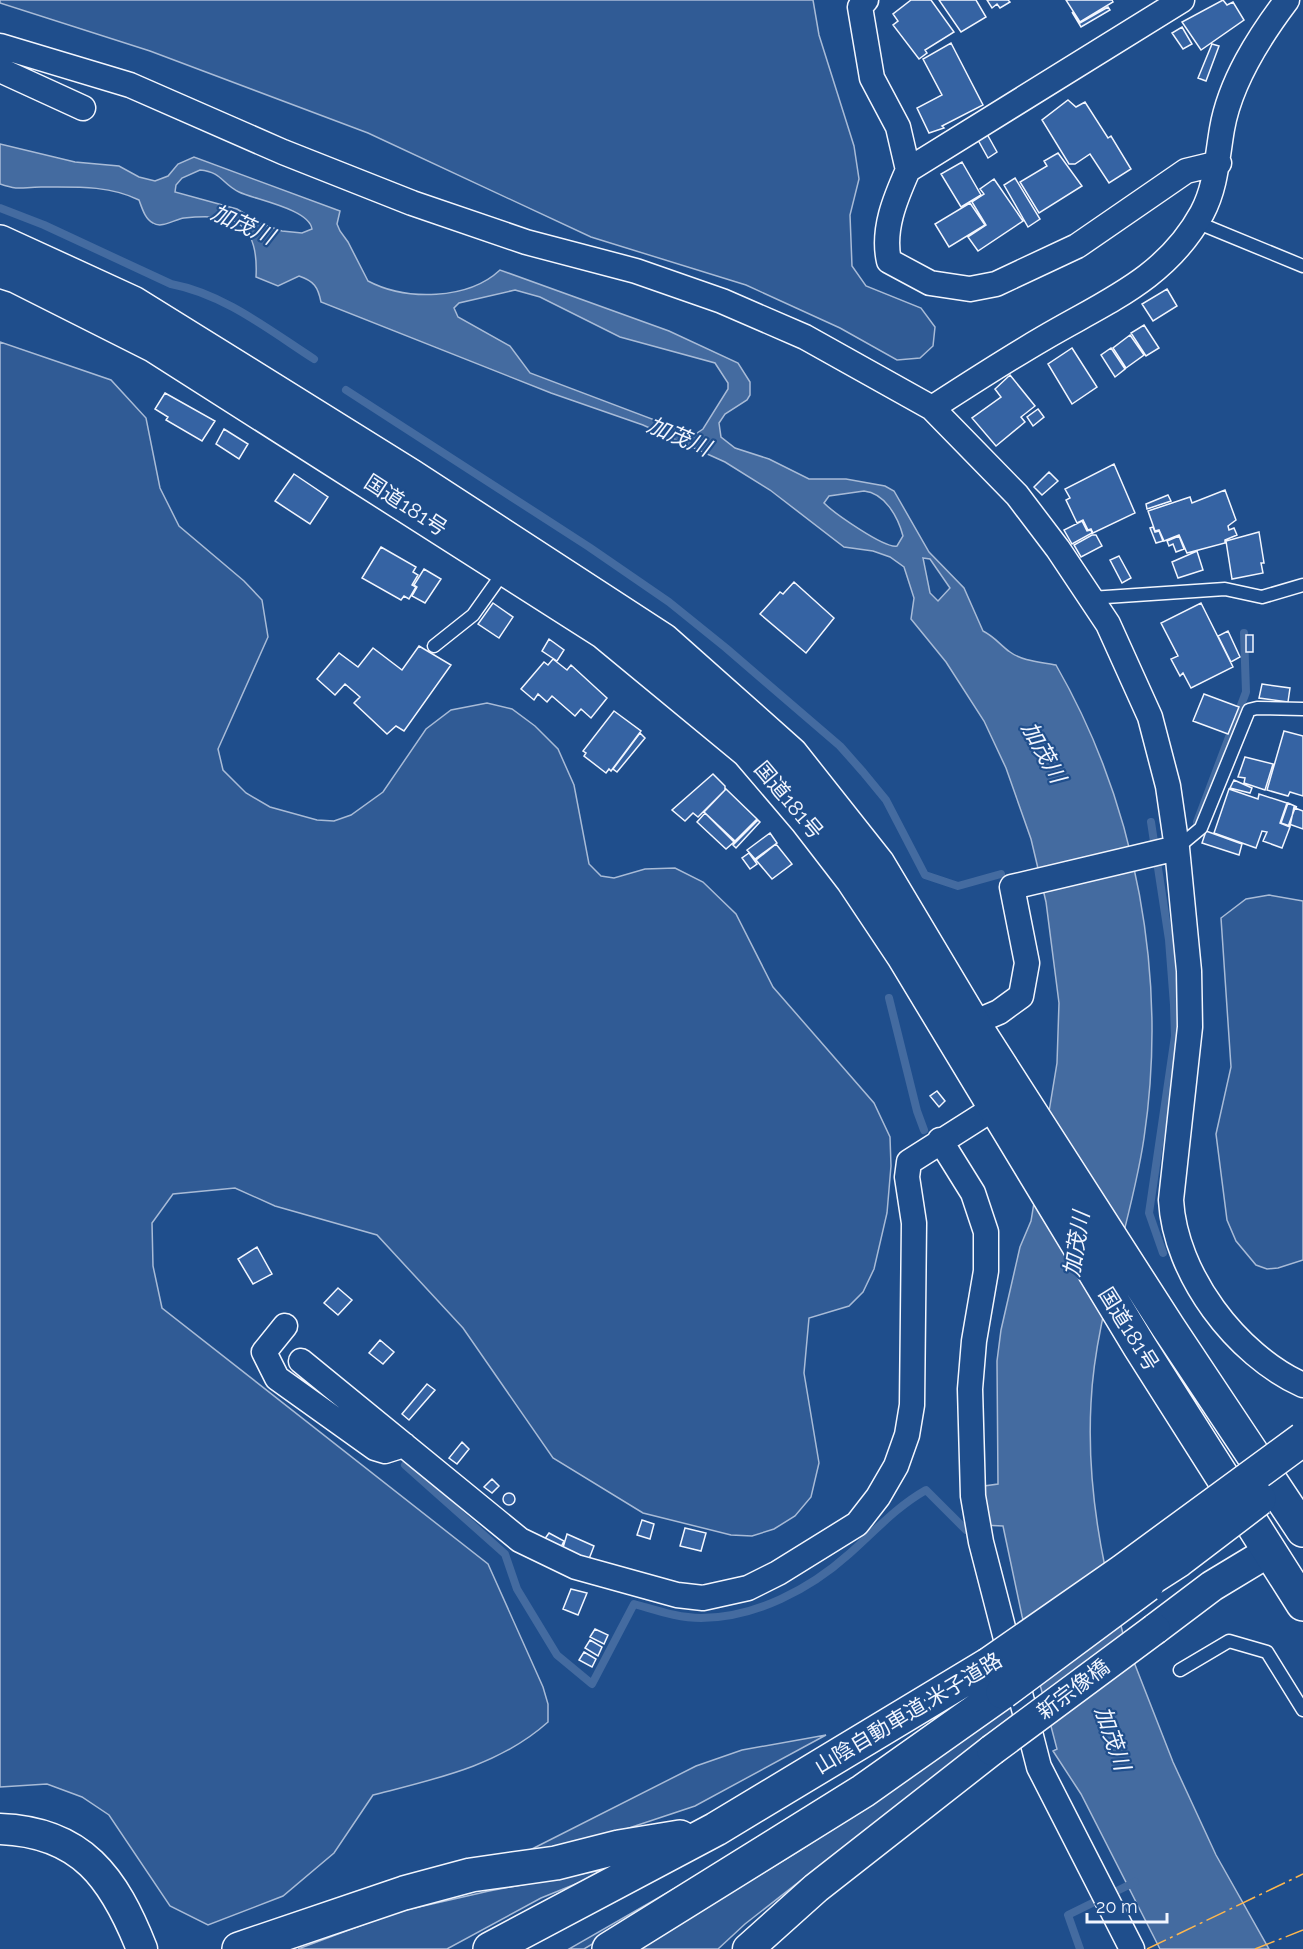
<svg xmlns="http://www.w3.org/2000/svg" width="1303" height="1949" viewBox="0 0 1303 1949" font-family="Raleway,'Noto Sans JP',sans-serif">
  <style>
    .green { fill: #305b95; stroke: #a8bbd7; stroke-width: 1.5 }
    .water { fill: #446ba0; stroke: #a8bbd7; stroke-width: 1.5; fill-rule: evenodd }
    .lines { fill: none; stroke-linecap: round; stroke-linejoin: round }
    .stream { stroke: #446ba0; stroke-width: 8 }
    .building { fill: #3563a3; stroke: #f2f6ff; stroke-width: 1.5 }
    .service-casing { stroke: #f2f6ff; stroke-width: 15 }
    .minor-casing { stroke: #f2f6ff; stroke-width: 27 }
    .tertiary-casing { stroke: #f2f6ff; stroke-width: 33 }
    .trunk-casing { stroke: #f2f6ff; stroke-width: 36 }
    .motorway-casing { stroke: #f2f6ff; stroke-width: 36 }
    .service { stroke: #1f4e8c; stroke-width: 12 }
    .minor { stroke: #1f4e8c; stroke-width: 24 }
    .tertiary { stroke: #1f4e8c; stroke-width: 30 }
    .trunk { stroke: #1f4e8c; stroke-width: 33 }
    .motorway { stroke: #1f4e8c; stroke-width: 33 }
    .tertiary-bridge-casing { stroke: #f2f6ff; stroke-width: 33; stroke-linecap: butt }
    .motorway-bridge-casing { stroke: #f2f6ff; stroke-width: 36; stroke-linecap: butt }
    .tertiary-bridge { stroke: #1f4e8c; stroke-width: 30 }
    .motorway-bridge { stroke: #1f4e8c; stroke-width: 33 }
    .power { stroke: #ffb74d; stroke-width: 1.5; stroke-dasharray: 21 4.5 3 4.5; stroke-linecap: butt }
    .labels { text-anchor: middle; dominant-baseline: central; stroke-width: 4.5; stroke-linejoin: round; paint-order: stroke }
    .street-label { font-size: 21px; fill: #f2f6ff; stroke: #1f4e8c }
    .water-label { font-size: 22px; font-style: italic; fill: #f2f6ff; stroke: #1f4e8c }
  </style>
  <rect width="100%" height="100%" fill="#1f4e8c"/>
  <path class="green" d="M0 0H813L819 35 854 146 859 179 850 215 852 266 866 286 921 308 935 327 933 346 920 358 897 360 840 328 746 285 591 237 368 133 150 51 0 3Z
    M0 342 111 380 146 418 160 488 179 526 244 581 262 600 268 637 218 749 223 770 246 793 270 807 317 820 334 821 351 815 383 792 426 729 451 710 487 703 512 709 535 726 558 749 574 785 589 864 601 876 614 878 645 869 675 868 703 882 736 914 773 987 874 1103 890 1137 891 1166 887 1213 874 1269 863 1292 849 1306 809 1318 804 1373 819 1463 811 1497 795 1516 774 1529 752 1536 731 1535 643 1513 553 1458 463 1328 377 1235 275 1206 235 1188 173 1194 152 1223 153 1266 162 1308 488 1564 543 1687 548 1704V1722C499 1766 435 1779 373 1795L334 1853 283 1896 208 1925 170 1906 109 1815 82 1797 47 1784 0 1787Z
    M1269 895 1303 901V1260L1278 1268 1267 1269 1256 1265 1236 1241 1227 1220 1216 1134 1231 1067 1221 918 1246 899Z
    M1016 1698 1019 1710 745 1924 718 1949H638L799 1851 893 1790Z
    M826 1735 695 1806 593 1840 526 1852 696 1766 742 1750Z
    M752 1844 748 1851 584 1949H569Z
    M597 1871 598 1875 541 1898 447 1949H298L397 1912 489 1891Z"/>
  <path class="water" d="M0 144 75 162 119 166 139 177 155 181 168 176 178 164 194 157 340 211 337 224 340 231 348 242 368 281C406 301 468 300 500 270L669 331 738 363 750 382V395L747 400 725 414 719 423 721 437 735 448 769 459 809 479H846L885 486 894 491 929 552 964 588 983 631C995 637 1000 645 1010 652 1022 661 1041 662 1056 665 1137 806 1168 978 1144 1138 1131 1227 1095 1313 1091 1403 1088 1457 1094 1514 1105 1567 1110 1589 1118 1612 1123 1634L1173 1762 1216 1855 1269 1949H1160L1081 1794 1053 1751 1057 1749 1022 1616 1003 1526 981 1525 977 1487 998 1484 997 1361 1001 1330 1020 1247 1031 1221 1057 1063 1059 1003 1046 902 1031 839 1006 768 984 721 946 662 911 619 914 598 904 567 890 557 873 551 844 547 770 490 725 462 643 425 551 393 321 302C318 287 314 281 299 276L278 286 256 277C259 223 235 212 184 218 175 219 162 229 153 223 145 219 142 208 139 200 109 185 74 187 41 187 22 187 20 191 0 184ZM200 170C222 172 222 184 239 192 256 200 309 209 312 229L302 233 282 231 262 224 237 209 175 192 176 185 182 178ZM515 290 540 297 620 337 715 363 728 383V389L703 429 694 435 530 373 510 346 458 317 454 308 459 303ZM864 491C885 493 898 517 903 536L897 546C885 549 834 513 824 503L829 496ZM923 558 930 559 950 588 938 601 930 593Z"/>
  <g class="lines">
    <path class="stream" d="M0 208 44 225 171 284C224 294 269 330 314 359
      M346 390 589 547 669 602 726 648 840 746 863 772 886 800 925 875 958 886 1001 874
      M1151 822 1169 940 1174 1005 1175 1036 1149 1213 1163 1253
      M1197 822 1246 692 1244 633
      M889 998 917 1111 924 1130
      M405 1465 505 1554 517 1589 557 1655 592 1684 634 1604C656 1610 678 1618 701 1618 755 1618 810 1589 849 1554 875 1531 896 1507 926 1490L966 1530 978 1526
      M1080 1949 1068 1915 1135 1882"/>
  </g>
  <path class="building" d="M911 0H931L954 32 925 50 927 53 919 59 893 25 898 21 893 14Z
    M939 0H976L986 17 961 32Z
    M987 0H1008L1010 2 1000 8 997 4 992 8Z
    M1066 0H1112L1113 2 1080 22Z
    M1223 0 1227 5 1233 2 1244 20 1201 50 1182 22Z
    M1108 7 1110 10 1081 27 1072 12 1080 23Z
    M1182 27 1192 44 1183 49 1172 33Z
    M951 43 983 105 942 126 944 128 929 133 917 108 942 95 923 59Z
    M1212 44 1219 46 1206 81 1198 78Z
    M1068 100 1076 107 1085 102 1108 138 1111 136 1131 169 1109 183 1090 154 1075 164H1069L1042 120Z
    M987 134 997 152 988 158 978 140Z
    M1058 153 1082 186 1039 213 1020 182 1047 166 1044 161Z
    M962 162 981 195 961 207 941 174Z
    M1015 178 1040 219 1028 227 1004 185Z
    M994 179 1023 221 978 251 968 237 986 225 972 202 984 194 980 189Z
    M970 203 985 225 949 247 935 224Z
    M1167 289 1177 306 1153 321 1142 304Z
    M1144 325 1159 348 1146 356 1131 333Z
    M1130 335 1144 355 1126 368 1113 348Z
    M1072 348 1097 387 1072 404 1048 364Z
    M1111 348 1125 369 1115 377 1101 355Z
    M1010 375 1035 406 1021 417 1025 422 996 446 972 418 1001 397 995 389Z
    M165 393 215 421 202 441 166 420 168 417 155 409Z
    M1038 409 1044 417 1033 426 1027 417Z
    M224 429 248 444 239 459 216 444Z
    M1114 464 1135 513 1093 533 1091 529 1088 530 1083 520 1077 523 1066 500 1070 498 1065 489Z
    M1049 472 1058 481 1042 495 1034 487Z
    M294 474 328 497 310 524 275 501Z
    M1225 490 1236 520 1228 526 1229 530 1234 528 1237 535 1225 540V543L1187 553 1179 535 1164 541 1159 530 1155 531 1148 511 1190 497 1192 503Z
    M1168 495 1171 501 1147 509 1146 504Z
    M1082 521 1087 531 1091 530 1092 533 1072 544 1064 530Z
    M1153 527 1155 532 1159 531 1163 541 1156 543 1150 528Z
    M1259 532 1264 563H1261L1263 573 1232 579 1226 541Z
    M1092 535H1096L1102 546 1081 557 1074 545Z
    M1179 536 1184 549 1176 552 1173 544 1169 546 1167 541Z
    M381 547 416 567 413 572 418 575 412 585 416 587 409 599 404 596 401 600 362 578Z
    M1197 551 1203 570 1178 578 1172 562Z
    M1119 556 1131 578 1122 583 1110 560Z
    M424 569 441 579 425 603 412 596 417 587 414 585Z
    M794 582 834 618 806 653 760 614 780 592 783 594Z
    M493 603 513 617 499 638 478 624Z
    M1201 603 1233 667 1191 688 1183 673 1180 676 1171 659 1178 656 1161 623Z
    M1228 631 1240 657 1231 662 1218 636Z
    M1246 635H1253V652H1246Z
    M549 639 564 650 557 661 542 651Z
    M419 646 451 665 404 731 396 726 387 734 354 703 360 697 345 684 335 695 317 679 339 653 358 667 373 648 402 670Z
    M553 659 567 670 571 665 607 698 591 718 581 709 575 716 552 696 547 702 538 694 534 700 521 689 544 662 548 665Z
    M1262 684 1290 688 1288 702 1259 698Z
    M1204 694 1239 707 1228 734 1193 721Z
    M614 711 641 731 611 771 609 769 606 773 584 756 586 753 583 751Z
    M1284 731 1303 736V796L1290 792 1288 796 1267 790Z
    M640 733 645 738 617 772 613 769Z
    M1245 757 1273 764 1265 790 1244 783 1245 778 1238 777Z
    M713 774 725 786V790L698 817 693 813 685 821 672 810Z
    M1234 780 1252 788 1250 793 1230 788Z
    M726 789 757 819 735 841 704 812Z
    M1229 789 1258 799 1259 794 1287 803 1280 823 1290 827 1282 848 1263 841 1267 832 1262 831 1256 848 1214 833Z
    M1288 803 1297 807H1294L1290 826 1281 823Z
    M1295 808 1303 811V829L1289 824Z
    M705 813 734 842 726 849 697 822Z
    M758 820 760 822 736 848 733 845Z
    M1206 831 1242 844 1239 855 1202 843Z
    M770 833 777 843 755 859 747 850Z
    M776 844 792 864 772 879 756 860Z
    M749 853 757 864 750 869 742 858Z
    M937 1091 945 1101 939 1107 930 1096Z
    M257 1247 272 1274 253 1284 238 1259Z
    M338 1288 352 1300 338 1315 324 1303Z
    M380 1340 394 1352 383 1364 369 1353Z
    M427 1384 435 1390 409 1420 402 1414Z
    M462 1442 469 1449 457 1464 449 1458Z
    M492 1479 499 1486 492 1493 484 1487Z
    M503 1499a6 6 0 1 1 12 0a6 6 0 1 1-12 0Z
    M642 1520 654 1524 650 1539 637 1535Z
    M685 1528 706 1533 701 1551 680 1546Z
    M549 1533 564 1541 560 1549 544 1540Z
    M567 1534 594 1546 589 1559 562 1551Z
    M571 1589 587 1593 578 1615 563 1609Z
    M595 1629 608 1635 604 1644 590 1637Z
    M590 1640 602 1647 598 1656 585 1648Z
    M584 1652 596 1659 592 1667 579 1660Z"/>
  <g class="lines">
    <g class="service-casing">
      <path id="service" d="M1196 222 1303 266
        M1091 598 1225 589 1262 597 1303 585
        M434 646 473 615 505 570
        M1177 848 1201 828 1249 710 1257 708 1303 709
        M1180 1670 1229 1641 1267 1652 1303 1710"/>
    </g>
    <g class="minor-casing">
      <path id="minor" d="M866 0 860 7 872 78 898 127 908 170
        M1182 0 908 170C895 199 882 230 889 261L930 283 970 289 996 284 1077 246 1186 171 1219 163
        M0 46 130 85 283 152 412 203 526 242 636 271 722 301 805 337 932 408 1017 495 1058 549 1108 624 1150 717 1168 786 1177 848 1189 971 1190 1027 1171 1200C1175 1274 1236 1355 1303 1385
        M0 70 83 108
        M932 408C969 384 1006 360 1044 338 1105 302 1166 279 1202 213 1216 187 1217 158 1222 129 1230 82 1259 37 1287 0
        M959 1029 999 1012 1021 996 1027 963 1012 887 1177 848
        M940 1140 973 1193 986 1232V1271L974 1341 970 1389 973 1496 981 1542 1039 1767 1132 1949
        M285 1326 264 1352 277 1378 375 1448 385 1451 404 1445
        M301 1361 520 1540 576 1567 677 1595 703 1598 748 1588 778 1573 857 1524 878 1497 896 1466 907 1435 912 1405 914 1223 907 1177 909 1162 994 1108"/>
    </g>
    <g class="tertiary-casing">
      <path id="tertiary" d="M1155 1629 1212 1586 1270 1551
        M0 1829C82 1832 114 1878 142 1949
        M748 1949 816 1888 992 1750"/>
    </g>
    <g class="trunk-casing">
      <path id="trunk" d="M0 242 133 303 411 476 663 640 791 754 878 864 973 1023 1168 1327 1303 1530
        M0 271 16 276 155 346 604 632 748 751 806 819 853 880 903 955 1140 1347 1303 1604"/>
    </g>
    <g class="motorway-casing">
      <path id="motorway" d="M239 1949 404 1893 471 1875 556 1863 619 1847 680 1837
        M490 1949 716 1829 988 1665
        M609 1949 863 1791 1003 1692"/>
    </g>
    <use href="#service" class="service"/>
    <use href="#minor" class="minor"/>
    <use href="#tertiary" class="tertiary"/>
    <use href="#trunk" class="trunk"/>
    <use href="#motorway" class="motorway"/>
    <g class="tertiary-bridge-casing">
      <path id="tertiary-bridge" d="M992 1750 1155 1629"/>
    </g>
    <g class="motorway-bridge-casing">
      <path id="motorway-bridge" d="M1126 1594 1179 1560 1259 1499
        M988 1665 1123 1571 1303 1439
        M1003 1692 1147 1585"/>
    </g>
    <use href="#tertiary-bridge" class="tertiary-bridge"/>
    <use href="#motorway-bridge" class="motorway-bridge"/>
    <path class="power" d="M1147 1949 1303 1874
      M1255 1949 1303 1930"/>
  </g>
  <g class="labels">
    <g class="street-label">
      <text transform="translate(406 505) rotate(33)">国道181号</text>
      <text transform="translate(789 800) rotate(50)">国道181号</text>
      <text transform="translate(1129 1329) rotate(58)">国道181号</text>
      <text transform="translate(1073 1689) rotate(-37)">新宗像橋</text>
      <text transform="translate(908 1713) rotate(-31)">山陰自動車道;米子道路</text>
    </g>
    <g class="water-label">
      <text transform="translate(243 224) rotate(24)">加茂川</text>
      <text transform="translate(679 436) rotate(23)">加茂川</text>
      <text transform="translate(1044 752) rotate(61)">加茂川</text>
      <text transform="translate(1076 1244) rotate(-81)">加茂川</text>
      <text transform="translate(1113 1738) rotate(71)">加茂川</text>
    </g>
  </g>
  <path d="M1087 1913v9h80v-9" fill="none" stroke="#f2f6ff" stroke-width="3"/>
  <text x="1096" y="1913" font-size="18" fill="#f2f6ff" stroke="#1f4e8c" stroke-width="4.5" paint-order="stroke">20 m</text>
</svg>
